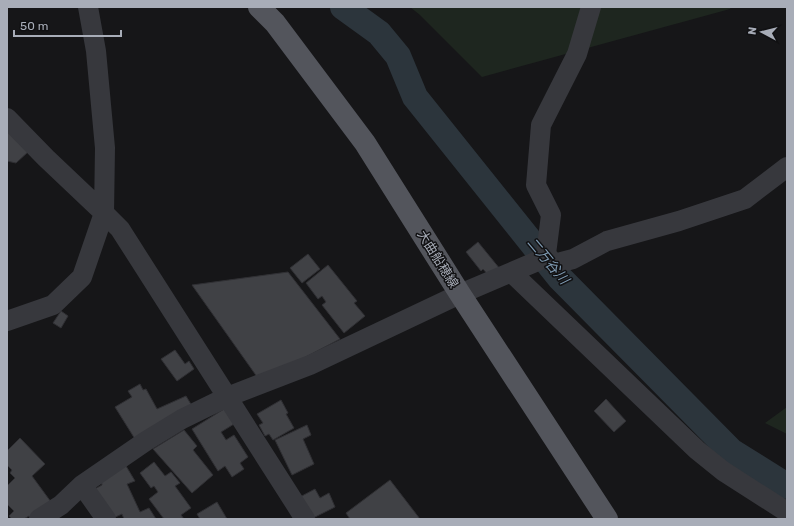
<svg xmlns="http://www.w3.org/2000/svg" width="794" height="526" viewBox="0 0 794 526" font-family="Rubik,'Noto Sans JP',sans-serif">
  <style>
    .green { fill: #1e261f }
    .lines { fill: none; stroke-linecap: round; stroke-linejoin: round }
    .river { stroke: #2c353c; stroke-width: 26 }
    .building { fill: #404145; stroke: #303034 }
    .minor { stroke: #37383d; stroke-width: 20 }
    .major { stroke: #53555c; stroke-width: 22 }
    .labels { text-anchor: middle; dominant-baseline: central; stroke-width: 3; stroke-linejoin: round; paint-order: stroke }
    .street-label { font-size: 13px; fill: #a8adb8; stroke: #111113 }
    .water-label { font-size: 14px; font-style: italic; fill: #7f9bb3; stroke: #111113 }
  </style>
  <rect width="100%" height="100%" fill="#161618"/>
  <path class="green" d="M410 7H731L730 9 482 77 420 15Z
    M787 407V434L765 423Z"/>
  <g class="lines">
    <path class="river" d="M343 7 379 33 398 56 415 97 559 277 731 451 787 486"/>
  </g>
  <path class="building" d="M7 129 29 151 16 163 7 161Z
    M478 242 500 269 490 277 483 269 481 271 466 252Z
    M308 254 320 269 302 283 290 268Z
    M328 265 357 301 354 303 365 316 344 333 322 305 326 302 322 296 318 299 306 283Z
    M288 272 340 339 260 381 192 285Z
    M61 311 68 316 61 328 53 323Z
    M175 350 185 364 189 361 194 369 177 381 161 359Z
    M140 384 143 390 146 389 157 409 186 396 195 411 135 439 115 407 132 397 128 391Z
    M606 399 626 421 614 432 594 411Z
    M281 400 288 413 286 414 294 428 273 440 269 434 265 436 259 425 263 423 257 414Z
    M224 409 234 424 221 432 226 440 234 435 248 457 240 463 244 469 232 477 225 466 218 471 192 429Z
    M307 425 311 435 303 439 314 464 292 475 275 440Z
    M184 430 197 446 193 450 213 475 192 493 153 449Z
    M20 438 45 464 32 476 51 502 31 518 29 516 24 519H12L9 516 14 511 7 504V486L15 478 10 473 12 470 7 465V451Z
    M154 462 165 476 171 472 180 483 175 486 191 508 181 515 184 519H164L149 499 158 492 154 486 151 488 140 473Z
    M126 466 135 481 127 484 140 512 149 508 156 519H124L122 514 111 519 91 491 102 485 101 479Z
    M390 480 420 519H350L346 513Z
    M315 489 320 498 329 493 335 507 311 519 300 497Z
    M217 502 227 519H200L197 514Z"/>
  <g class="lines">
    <path class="minor" d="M7 118 46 158 104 213 120 229 305 519
      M546 254 554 264 573 259 607 241 679 221 745 199 787 167
      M512 273 697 450 723 471 787 512
      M7 321 53 305 82 277 104 213 105 148 96 51 88 7
      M82 485 106 519
      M39 519 61 505 82 485 146 441 182 419 227 397 310 365 460 294 540 260 546 254 551 215 536 185 541 125 577 54 591 7"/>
    <path class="major" d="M259 7 275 23 365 143 460 294 607 519"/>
  </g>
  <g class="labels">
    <g class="street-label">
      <text transform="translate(438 259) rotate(58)">大曲船穂線</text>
    </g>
    <g class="water-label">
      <text transform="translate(548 261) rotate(50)">二万谷川</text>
    </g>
  </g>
  <rect width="794" height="526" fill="none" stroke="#a8adb8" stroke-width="16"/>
  <g transform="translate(762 32) rotate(277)" stroke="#111113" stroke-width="3" paint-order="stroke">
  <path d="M0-3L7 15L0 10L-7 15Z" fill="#a8adb8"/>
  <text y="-6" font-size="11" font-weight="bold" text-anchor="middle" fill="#a8adb8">N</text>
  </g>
  <path d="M14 30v6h107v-6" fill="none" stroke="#a8adb8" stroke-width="2"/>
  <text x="20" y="30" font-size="12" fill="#a8adb8" stroke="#111113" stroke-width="3" paint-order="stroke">50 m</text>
</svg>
